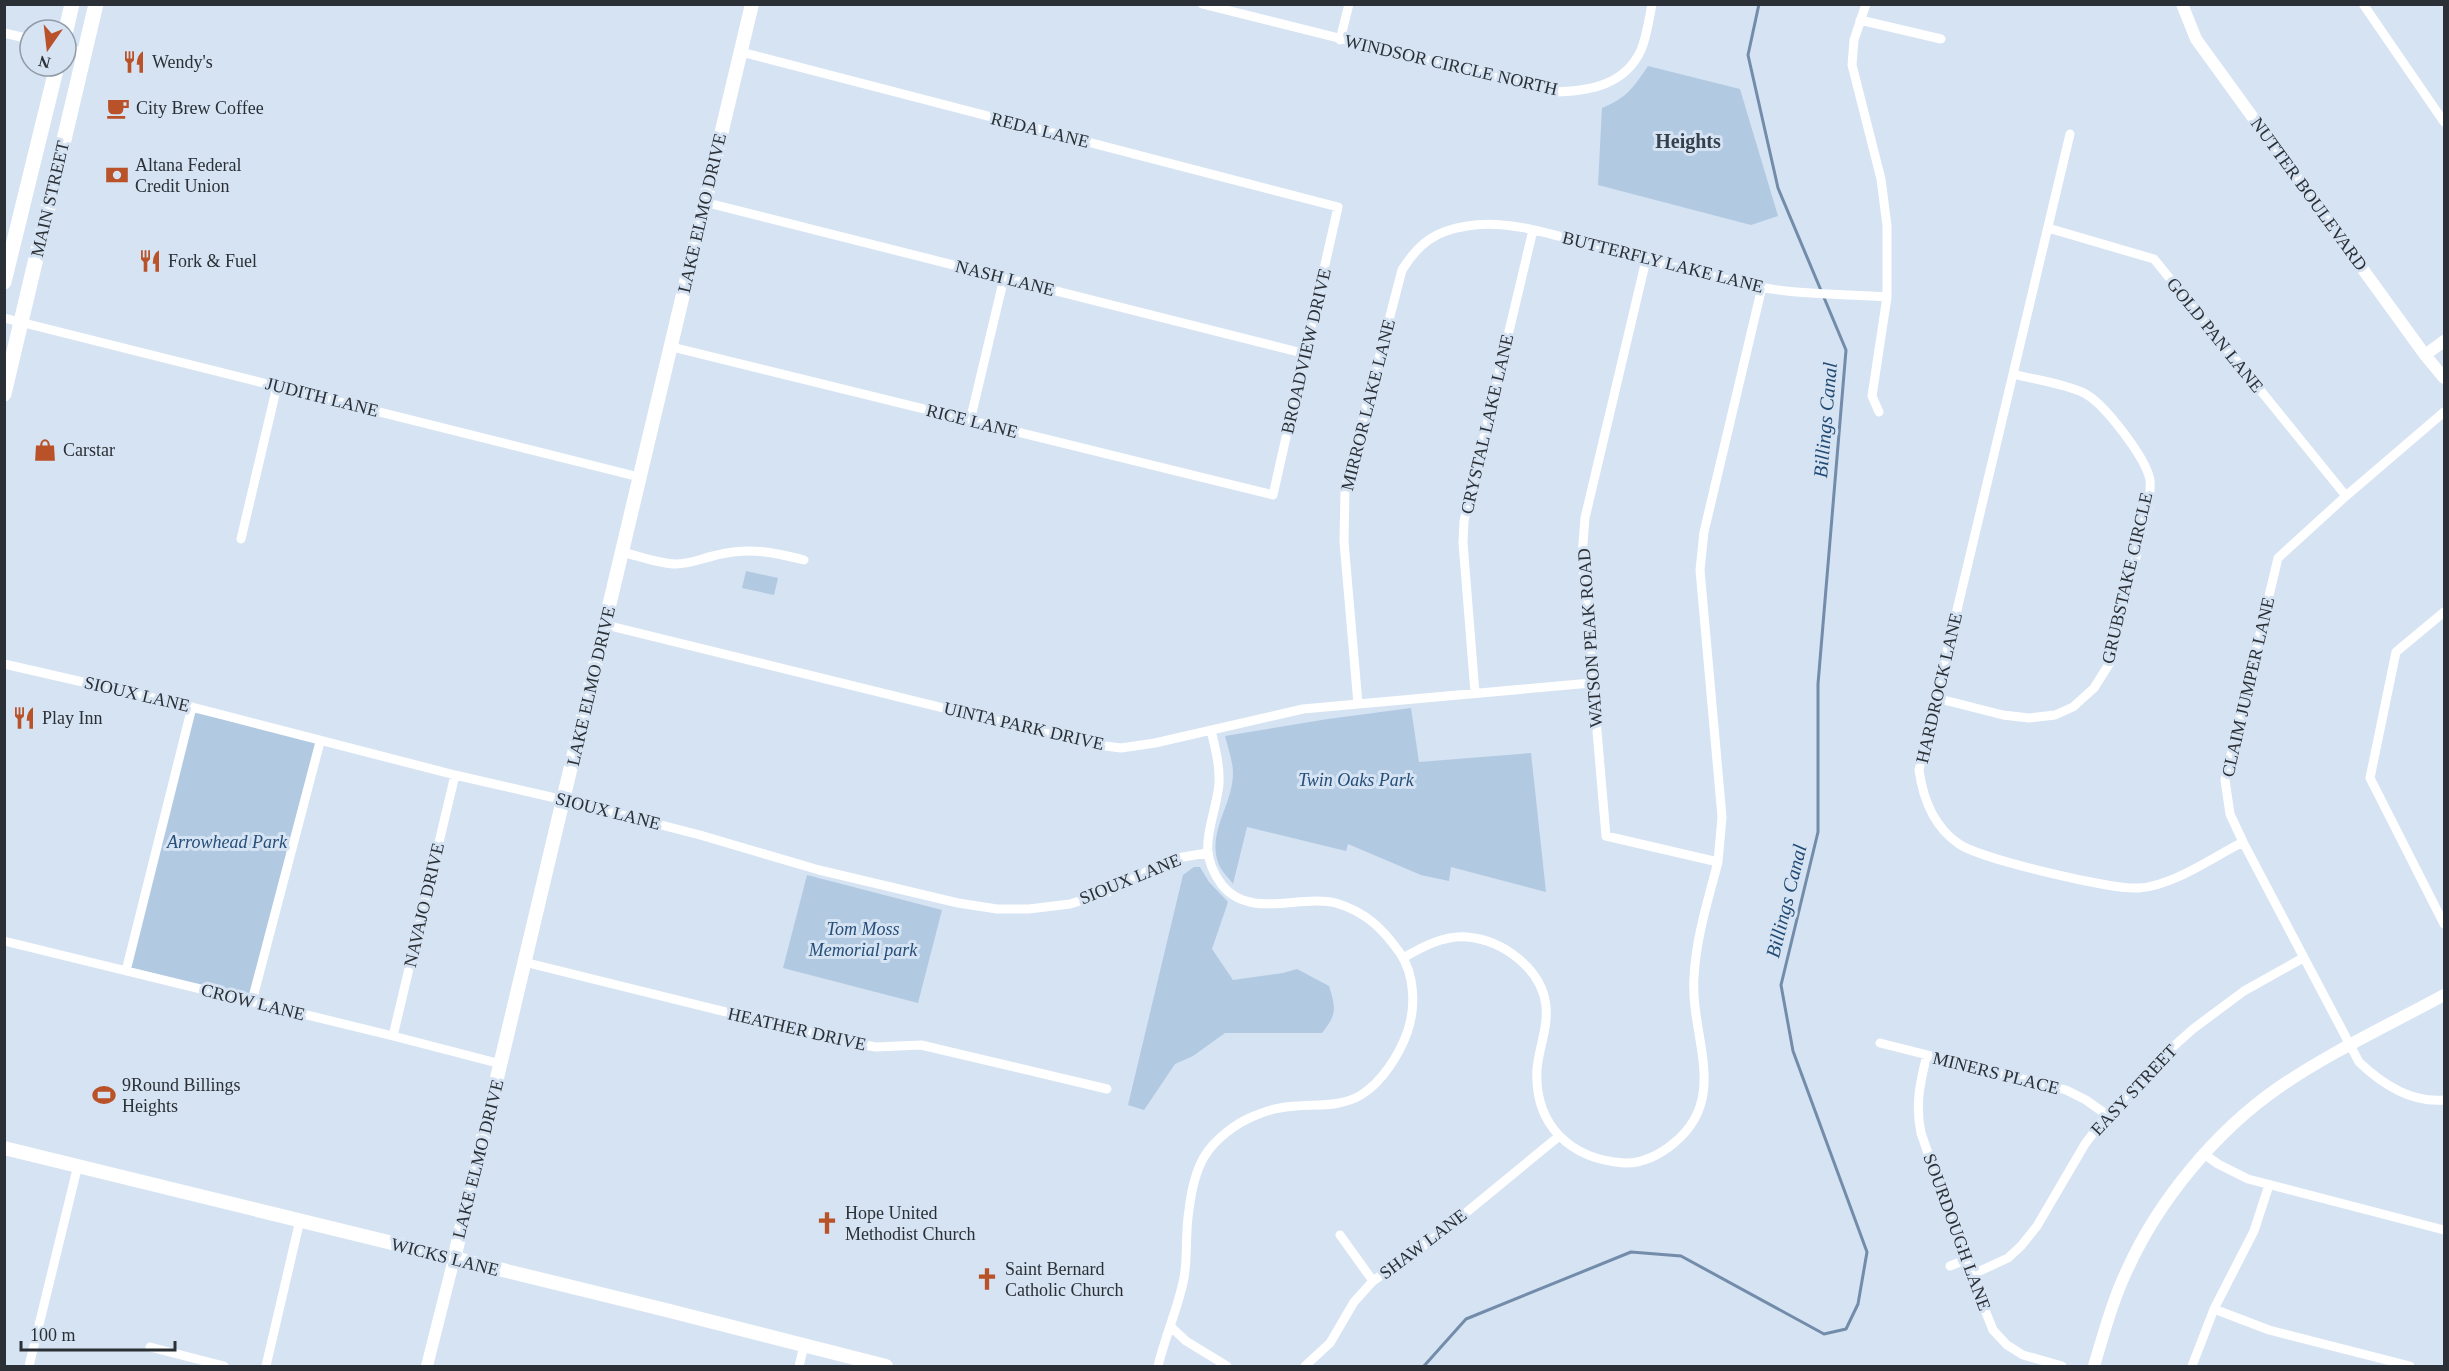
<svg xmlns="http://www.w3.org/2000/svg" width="2449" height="1371" viewBox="0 0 2449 1371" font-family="Georgia,serif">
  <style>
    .green { fill: #b2c9e2 }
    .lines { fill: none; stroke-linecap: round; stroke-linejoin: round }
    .stream { stroke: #728ca9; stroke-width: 3 }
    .minor { stroke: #fff; stroke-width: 9 }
    .tertiary { stroke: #fff; stroke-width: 12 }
    .secondary { stroke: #fff; stroke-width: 14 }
    .primary { stroke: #fff; stroke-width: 15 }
    .labels { text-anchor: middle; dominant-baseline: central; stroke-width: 6; stroke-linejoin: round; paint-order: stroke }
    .poi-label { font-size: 18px; fill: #2b3036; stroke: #d5e3f3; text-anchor: start }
    .street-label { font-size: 18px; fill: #2b3036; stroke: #d5e3f3 }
    .park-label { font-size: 18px; font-style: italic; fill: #264e78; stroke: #d5e3f3 }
    .neighbourhood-label { font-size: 20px; font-weight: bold; fill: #34404c; stroke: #d5e3f3 }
    .water-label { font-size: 20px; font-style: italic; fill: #224b74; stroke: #d5e3f3 }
  </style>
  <rect width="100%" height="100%" fill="#d5e3f3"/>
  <path class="green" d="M1648 66 1740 89 1778 216 1751 225 1598 185 1602 108C1628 97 1632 89 1648 66Z
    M746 571 778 578 774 595 742 588Z
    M1411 708 1419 762 1531 753 1546 892 1451 867 1449 881 1421 875 1348 844 1346 851 1247 827 1233 884C1229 878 1222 872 1219 865 1206 833 1233 805 1233 773 1233 762 1228 748 1225 736L1328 719Z
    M195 713 316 741 249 996 128 967Z
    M1194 867H1200L1209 882 1228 902 1212 949 1233 980 1283 973 1297 969 1329 986C1336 1009 1337 1014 1322 1033H1225L1193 1056 1175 1064 1144 1110 1128 1105 1183 875Z
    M807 875 942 910 918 1003 783 968Z"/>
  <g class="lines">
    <path class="stream" d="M1424 1366 1466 1319 1631 1252 1681 1256 1824 1334 1846 1329 1858 1304 1867 1252 1793 1051 1781 985 1818 832V684L1846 350 1778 188 1748 55 1759 4"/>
    <path class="minor" d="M1202 4 1555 92C1590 91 1625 85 1641 50 1647 36 1649 19 1652 4
      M1866 4 1854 40 1852 65 1881 179 1887 226V297L1872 396 1879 412
      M2363 4 2444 122
      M1860 20 1941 39
      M4 33 30 39
      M1340 40 1349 4
      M66 48 84 53
      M2070 134 1919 770C1923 799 1934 827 1959 844 1981 859 2112 890 2139 888 2173 886 2213 857 2243 842
      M704 202 1306 354
      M2048 228 2154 259 2346 496
      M4 318 639 477
      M672 347 1273 495 1338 207 741 52
      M2444 412 2346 496 2278 558 2225 780 2230 814 2243 842 2359 1062C2383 1085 2411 1103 2444 1100
      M970 421 1004 278
      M241 539 277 386
      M622 552C639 556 659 564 676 564 691 564 703 558 717 555 750 547 772 552 804 560
      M2444 612 2396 652 2370 778 2444 924
      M606 625 1090 744 1121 748 1155 743 1303 709 1591 683
      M4 664 192 707 455 775 564 800 700 835 819 870 958 903 997 909H1029L1070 904 1108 892 1171 859 1207 853
      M1475 693 1463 543 1464 521 1533 230
      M1936 698 2003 715 2029 718 2055 715 2073 707 2094 688 2111 661 2148 507C2149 499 2151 488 2150 480 2146 458 2104 403 2084 393 2063 383 2036 380 2013 374
      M1358 704 1344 542 1345 489 1402 270C1419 243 1435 231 1467 226 1510 218 1563 238 1605 249 1656 263 1708 276 1760 287 1801 295 1845 294 1887 297
      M1718 862 1722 817 1700 570 1704 532 1762 287
      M4 941 393 1036 501 1064
      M1403 958C1422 947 1444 935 1467 937 1503 940 1542 969 1546 1006 1548 1029 1539 1047 1537 1069 1534 1125 1570 1159 1624 1163 1642 1164 1661 1154 1674 1143 1730 1097 1690 1037 1694 977 1696 938 1708 900 1718 862L1606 836 1582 556 1585 518 1646 260
      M524 962 847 1042 876 1047 921 1045 1107 1089
      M126 971 192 707
      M252 1001 320 742
      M393 1036 455 775
      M1880 1043 2066 1090 2086 1100 2107 1115
      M1927 1055C1920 1082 1915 1105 1921 1133L1965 1260 1993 1330 2007 1345 2023 1355 2062 1366
      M2204 1154 2218 1164 2248 1179 2444 1230
      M1340 1235 1373 1281
      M1950 1266 1965 1260
      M1971 1275 2008 1258 2021 1246 2037 1226 2085 1144 2107 1115 2165 1054 2193 1029 2244 991 2303 958
      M2214 1309 2269 1330 2410 1366
      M1170 1326 1186 1341 1227 1366
      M150 1347 224 1366
      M29 1366 78 1165
      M266 1366 300 1220
      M799 1366 804 1346
      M1158 1366C1165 1337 1178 1308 1184 1278 1188 1255 1185 1233 1189 1210 1191 1193 1196 1171 1204 1157 1214 1140 1236 1123 1254 1116 1262 1113 1271 1109 1280 1108 1307 1102 1336 1110 1361 1095 1382 1082 1399 1055 1407 1033 1416 1008 1415 975 1400 953 1383 929 1366 912 1336 903 1300 894 1250 920 1222 885 1194 848 1215 823 1219 784 1220 765 1215 748 1211 730
      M1305 1366 1330 1343 1354 1302 1373 1281 1440 1234 1558 1137
      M2192 1366 2214 1309 2254 1231 2269 1185"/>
    <path class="tertiary" d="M2182 4 2196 39 2425 355 2444 378
      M2425 355 2444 341
      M427 1366 454 1259
      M2094 1366C2104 1333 2113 1299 2128 1268 2159 1200 2216 1131 2278 1088 2330 1052 2389 1025 2444 995"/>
    <path class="secondary" d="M4 1148 666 1310 886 1366
      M454 1259 752 4"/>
    <path class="primary" d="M66 30 72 4
      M4 282 57 66
      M4 394 96 4"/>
  </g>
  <defs>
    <g id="restaurant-bare" transform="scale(1.8)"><path d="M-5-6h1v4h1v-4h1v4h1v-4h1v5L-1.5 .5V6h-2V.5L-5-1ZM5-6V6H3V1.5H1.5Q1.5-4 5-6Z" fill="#b95229" stroke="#d5e3f3" stroke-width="2.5" paint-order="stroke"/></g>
    <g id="cafe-bare" transform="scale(1.8)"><path d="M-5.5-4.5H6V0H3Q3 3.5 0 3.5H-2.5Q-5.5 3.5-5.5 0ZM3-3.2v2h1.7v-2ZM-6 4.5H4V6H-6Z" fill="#b95229" stroke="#d5e3f3" stroke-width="2.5" paint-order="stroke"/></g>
    <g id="bank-bare" transform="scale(1.8)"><path d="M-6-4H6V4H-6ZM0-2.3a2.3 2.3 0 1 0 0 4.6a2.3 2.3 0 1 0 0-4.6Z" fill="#b95229" stroke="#d5e3f3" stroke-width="2.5" paint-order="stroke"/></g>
    <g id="shop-bare" transform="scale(1.8)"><path d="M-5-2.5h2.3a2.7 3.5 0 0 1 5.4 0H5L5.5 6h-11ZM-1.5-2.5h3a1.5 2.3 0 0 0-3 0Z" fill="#b95229" stroke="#d5e3f3" stroke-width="2.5" paint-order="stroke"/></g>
    <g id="stadium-bare" transform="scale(1.8)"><path d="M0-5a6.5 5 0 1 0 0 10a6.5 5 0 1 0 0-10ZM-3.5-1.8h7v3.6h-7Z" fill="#b95229" stroke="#d5e3f3" stroke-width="2.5" paint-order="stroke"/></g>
    <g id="church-bare" transform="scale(1.8)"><path d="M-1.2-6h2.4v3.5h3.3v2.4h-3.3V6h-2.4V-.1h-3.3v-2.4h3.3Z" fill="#b95229" stroke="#d5e3f3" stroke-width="2.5" paint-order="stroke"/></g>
  </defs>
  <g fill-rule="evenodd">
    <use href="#restaurant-bare" x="134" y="62"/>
    <use href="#cafe-bare" x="118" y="108"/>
    <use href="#bank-bare" x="117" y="175"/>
    <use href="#restaurant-bare" x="150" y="261"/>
    <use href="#shop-bare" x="45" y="450"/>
    <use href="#restaurant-bare" x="24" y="718"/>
    <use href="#stadium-bare" x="104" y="1095"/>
    <use href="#church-bare" x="827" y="1223"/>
    <use href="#church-bare" x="987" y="1279"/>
  </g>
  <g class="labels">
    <g class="poi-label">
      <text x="152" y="62">Wendy's</text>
      <text x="136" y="108">City Brew Coffee</text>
      <text x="135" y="165">Altana Federal<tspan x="135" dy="21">Credit Union</tspan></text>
      <text x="168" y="261">Fork &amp; Fuel</text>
      <text x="63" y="450">Carstar</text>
      <text x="42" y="718">Play Inn</text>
      <text x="122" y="1085">9Round Billings<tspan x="122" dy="21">Heights</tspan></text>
      <text x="845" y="1213">Hope United<tspan x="845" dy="21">Methodist Church</tspan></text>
      <text x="1005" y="1269">Saint Bernard<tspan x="1005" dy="21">Catholic Church</tspan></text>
    </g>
    <g class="street-label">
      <text transform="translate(1451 65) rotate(13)">WINDSOR CIRCLE NORTH</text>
      <text transform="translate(1040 130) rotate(14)">REDA LANE</text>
      <text transform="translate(2309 194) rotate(54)">NUTTER BOULEVARD</text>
      <text transform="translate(50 199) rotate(-77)">MAIN STREET</text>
      <text transform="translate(702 213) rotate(-77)">LAKE ELMO DRIVE</text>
      <text transform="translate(1663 262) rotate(14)">BUTTERFLY LAKE LANE</text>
      <text transform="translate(1005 278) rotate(14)">NASH LANE</text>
      <text transform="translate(2215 335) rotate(51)">GOLD PAN LANE</text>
      <text transform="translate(1306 351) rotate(-77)">BROADVIEW DRIVE</text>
      <text transform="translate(322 397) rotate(14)">JUDITH LANE</text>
      <text transform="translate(1368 405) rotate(-76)">MIRROR LAKE LANE</text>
      <text transform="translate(972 421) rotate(14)">RICE LANE</text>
      <text transform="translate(1487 424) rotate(-77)">CRYSTAL LAKE LANE</text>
      <text transform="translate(2127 578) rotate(-77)">GRUBSTAKE CIRCLE</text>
      <text transform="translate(1590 638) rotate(-94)">WATSON PEAK ROAD</text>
      <text transform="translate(591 686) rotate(-77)">LAKE ELMO DRIVE</text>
      <text transform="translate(2248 687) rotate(-77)">CLAIM JUMPER LANE</text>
      <text transform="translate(1939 688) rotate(-77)">HARDROCK LANE</text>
      <text transform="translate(137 694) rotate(13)">SIOUX LANE</text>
      <text transform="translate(1024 726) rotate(13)">UINTA PARK DRIVE</text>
      <text transform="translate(608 811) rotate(14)">SIOUX LANE</text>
      <text transform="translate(1130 879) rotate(-22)">SIOUX LANE</text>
      <text transform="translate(424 905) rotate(-77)">NAVAJO DRIVE</text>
      <text transform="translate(253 1002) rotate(14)">CROW LANE</text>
      <text transform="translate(797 1029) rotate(13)">HEATHER DRIVE</text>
      <text transform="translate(1996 1073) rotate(14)">MINERS PLACE</text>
      <text transform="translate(2134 1090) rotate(-47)">EASY STREET</text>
      <text transform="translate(478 1159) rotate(-76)">LAKE ELMO DRIVE</text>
      <text transform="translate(1957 1232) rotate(70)">SOURDOUGH LANE</text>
      <text transform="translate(1423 1244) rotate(-37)">SHAW LANE</text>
      <text transform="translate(445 1257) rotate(14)">WICKS LANE</text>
    </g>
    <g class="park-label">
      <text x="1356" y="780">Twin Oaks Park</text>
      <text x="227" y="842">Arrowhead Park</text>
      <text x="863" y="929">Tom Moss<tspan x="863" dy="21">Memorial park</tspan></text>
    </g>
    <g class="neighbourhood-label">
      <text x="1688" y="141">Heights</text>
    </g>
    <g class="water-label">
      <text transform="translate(1825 420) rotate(-85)">Billings Canal</text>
      <text transform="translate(1786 901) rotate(-76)">Billings Canal</text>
    </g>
  </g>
  <rect width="2449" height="1371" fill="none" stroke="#2b3036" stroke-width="12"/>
  <g transform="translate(48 48) rotate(194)"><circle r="28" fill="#d5e3f3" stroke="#919ba7" stroke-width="1.5"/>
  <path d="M0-4.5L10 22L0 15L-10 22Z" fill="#b95229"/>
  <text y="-9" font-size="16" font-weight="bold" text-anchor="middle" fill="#2b3036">N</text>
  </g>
  <path d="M21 1341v9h154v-9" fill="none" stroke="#2b3036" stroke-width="3"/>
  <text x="30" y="1341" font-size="18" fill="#2b3036" stroke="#d5e3f3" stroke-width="4.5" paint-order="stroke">100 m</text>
</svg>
